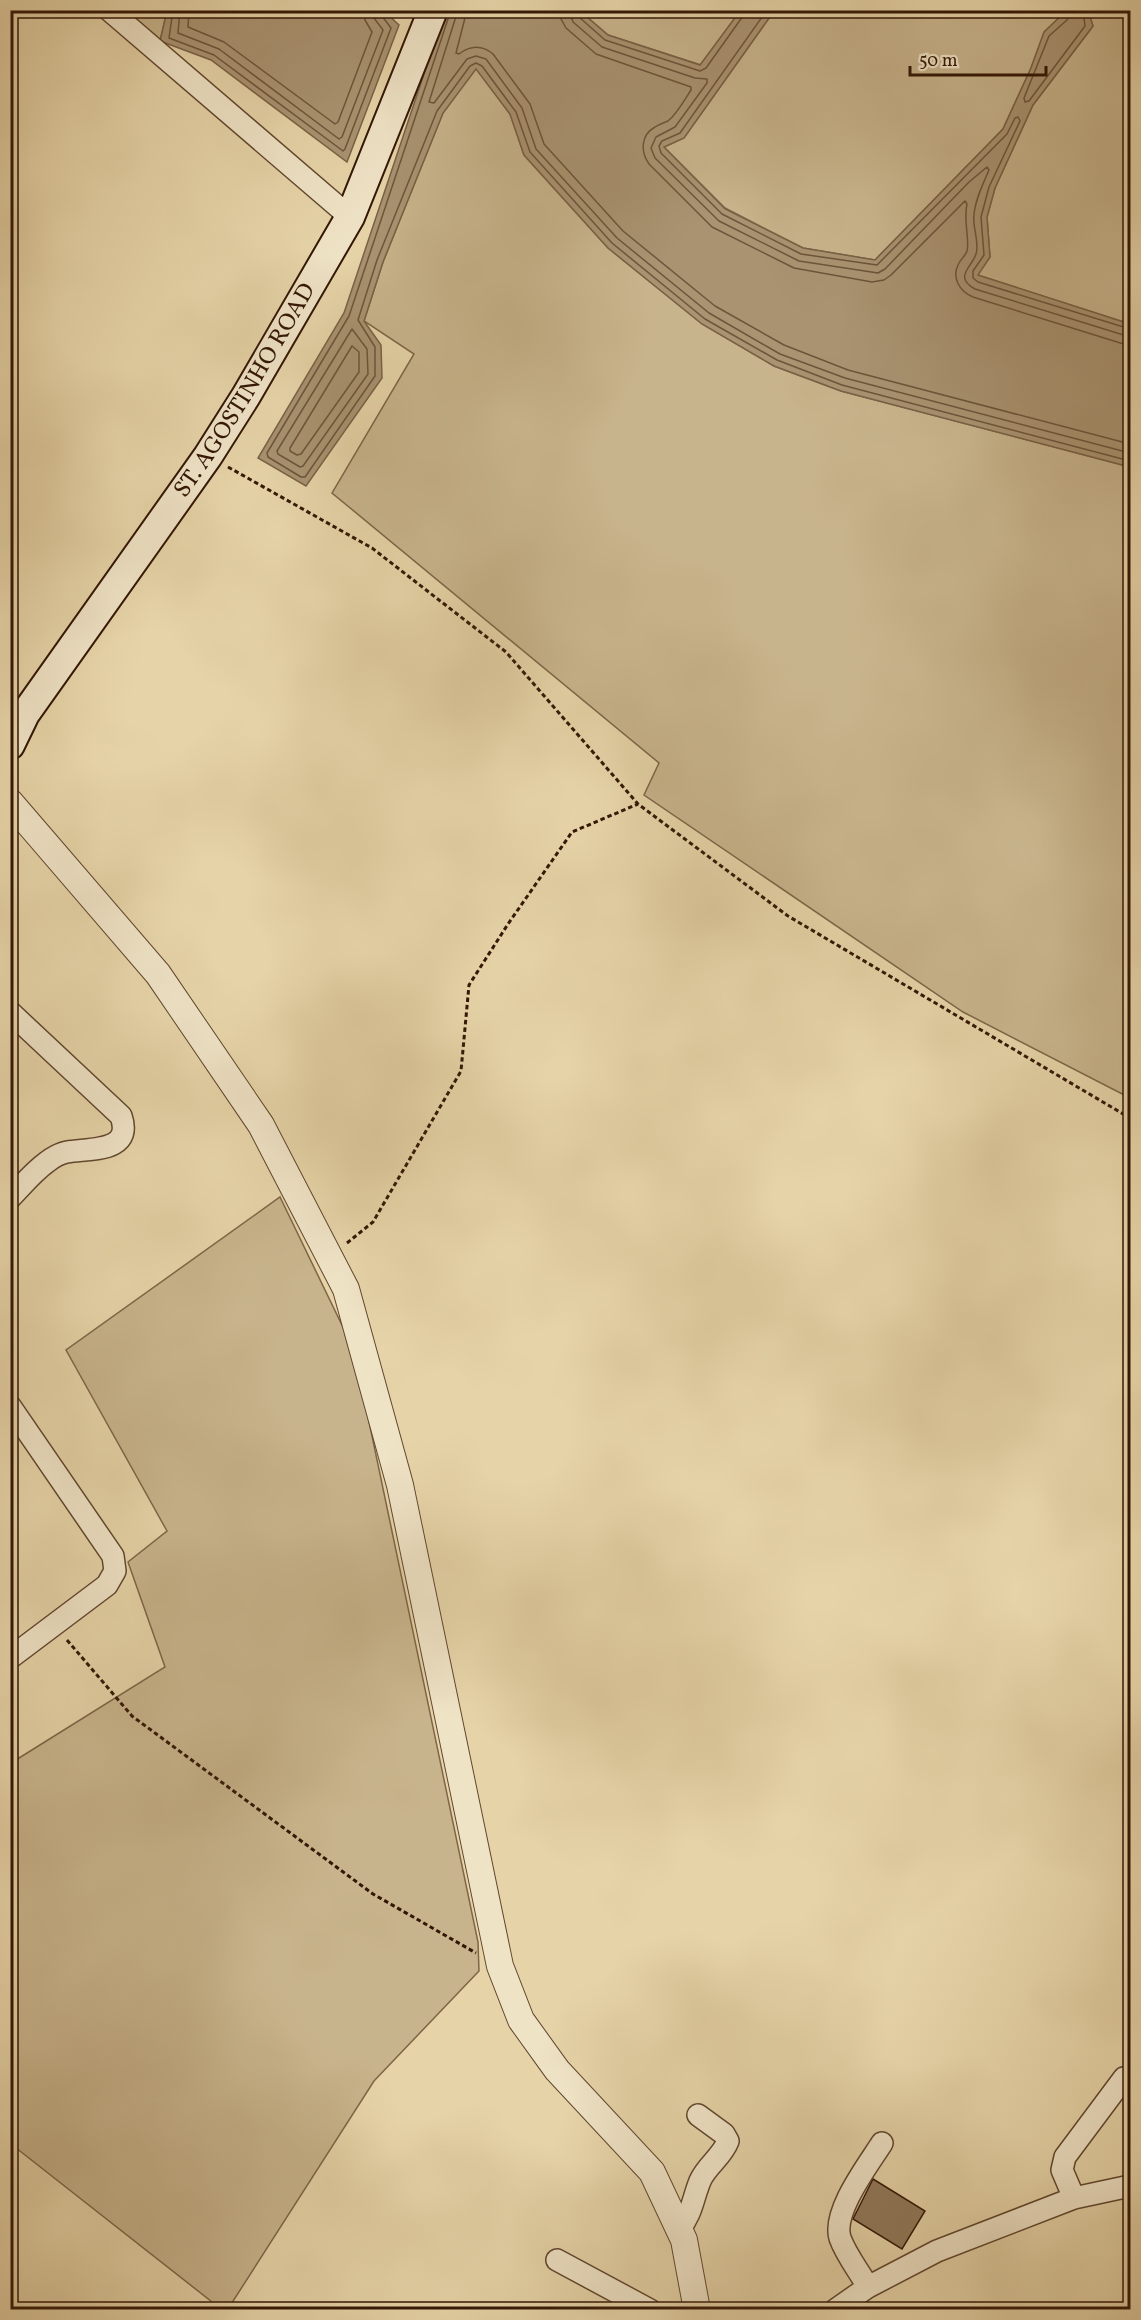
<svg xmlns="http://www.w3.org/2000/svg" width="1141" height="2320" viewBox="0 0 1141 2320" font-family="Vollkorn,serif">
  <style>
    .green { fill: #c8b48c; stroke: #7e6548; stroke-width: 1.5 }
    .water { fill: #a99371; stroke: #7a6146; stroke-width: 1.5 }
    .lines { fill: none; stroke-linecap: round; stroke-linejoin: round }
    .shore { stroke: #6e543b; stroke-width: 1.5 }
    .building { fill: #90795a; stroke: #331605; stroke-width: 1.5 }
    .minor-casing { stroke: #60462e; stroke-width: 24 }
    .tertiary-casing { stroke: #60462e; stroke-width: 28 }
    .secondary-casing { stroke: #331605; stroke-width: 32 }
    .path { stroke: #331605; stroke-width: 3; stroke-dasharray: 4.5 3; stroke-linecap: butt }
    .minor { stroke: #efe3c6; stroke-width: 21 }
    .tertiary { stroke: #efe3c6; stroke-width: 26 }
    .secondary { stroke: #efe3c6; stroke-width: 28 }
    .labels { text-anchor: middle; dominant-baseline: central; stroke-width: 4.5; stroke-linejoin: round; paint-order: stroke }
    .street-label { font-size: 24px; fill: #331605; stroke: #efe3c6 }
  </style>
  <rect width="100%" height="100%" fill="#e6d4a8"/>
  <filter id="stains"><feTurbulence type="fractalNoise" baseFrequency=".00333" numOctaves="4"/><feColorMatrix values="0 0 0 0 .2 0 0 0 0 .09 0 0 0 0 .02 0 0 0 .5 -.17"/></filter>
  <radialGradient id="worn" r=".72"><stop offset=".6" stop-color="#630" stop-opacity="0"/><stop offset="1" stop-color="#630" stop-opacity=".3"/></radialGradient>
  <path class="green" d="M125 11H167L160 41Z
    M580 11H740L701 65 608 35Z
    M774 11H1066L1044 33 1031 68 1003 129 875 260 803 248 725 208 664 147 684 138Z
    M1088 11H1130V324L977 275 990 257 987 217 995 188 1033 105 1093 26Z
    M476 68 510 114 524 155 608 248 702 324 774 366 841 391 1130 467V1098L963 1012 644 795 659 763 332 493 414 354 364 321 383 262 443 113Z
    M280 1197 354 1350 478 1942 479 1971 374 2081 228 2309H221L11 2144V1763L165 1667 128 1562 167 1531 66 1350Z"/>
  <path class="water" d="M167 11H384L399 25 347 162 211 60 160 41Z
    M445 11H580L608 35 700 65 740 11H774L684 138 664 147 725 209 803 248 875 260 1003 129 1031 68 1044 32 1066 11H1088L1093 26 1033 105 995 188 987 217 990 257 978 275 1130 324V467L841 391 774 366 702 324 608 248 524 155 510 114 476 69 443 113 383 262 364 321 381 345 382 378 306 486 258 458 344 313Z"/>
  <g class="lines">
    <path class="shore" d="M173 10 169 38 214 55 343 151 345 149 391 28 382 16 381 10
      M180 10 178 33 219 49 339 139 342 137 383 30 374 18 373 10
      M189 10 188 27 224 42 335 124 338 122 372 32 365 20 364 10
      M451 10 349 316 267 453 268 457 301 477H305L375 376V347L358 320 377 260 437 111 470 66 476 63 482 66 516 112 530 152 612 243 705 319 777 360 842 385 1130 461
      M458 10 429 102 434 103 467 59 476 56 486 59 522 108 536 149 617 238 709 313 780 354 845 378 1130 453
      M467 10 456 53 459 54C471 45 482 45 493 54L530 104 544 144 623 231 715 306 784 345 848 370 1130 444
      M560 10 561 19 566 28 596 54 691 87V90C685 99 677 114 668 121 664 123 659 124 655 127 641 135 640 151 649 164L712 227 794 268 872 282 884 280 891 275 965 201 967 204C963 220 970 241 967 251 966 255 961 259 959 263 951 277 959 291 973 297L1130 346
      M569 10 573 22 602 47 695 78 707 79V83L675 127 656 137 651 148 655 158 719 221 799 261 878 273 885 269 969 182 987 167 989 170C983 184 975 200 974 215 972 227 980 242 976 254 972 267 953 277 975 289L1130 337
      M577 10 579 17 605 40 700 71 706 68 743 16 744 10
      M767 10 680 133 662 141 659 146 661 153 722 214 801 254 877 265 1007 134 1015 118 1018 117 1020 121 989 187 981 217 984 255 973 271V278L978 282 1130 329
      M1070 10 1067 20 1049 36 1024 98 1025 102 1029 101 1085 26 1083 10
      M352 329 367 349 368 374 303 466 300 467 278 454 277 451Z
      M352 346 359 352V372L301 454 297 455 290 451V448Z"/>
  </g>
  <path class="building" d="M873 2179 925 2211 902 2249 853 2219Z"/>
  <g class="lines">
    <g class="minor-casing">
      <path id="minor" d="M109 10 350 217
        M10 1012 121 1116C134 1153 89 1148 67 1152 61 1153 52 1158 47 1162 33 1172 22 1186 10 1198
        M10 1406 113 1556 115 1571 107 1585 10 1658
        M1074 2198 1062 2170 1065 2157 1124 2078
        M679 2230C693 2211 692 2201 700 2181 706 2166 722 2157 728 2141L724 2134 698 2115
        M557 2260 650 2310
        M868 2287C859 2271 846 2255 840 2238 832 2212 868 2165 882 2143
        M835 2310 868 2287 937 2251 1074 2198 1130 2186"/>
    </g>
    <g class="tertiary-casing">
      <path id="tertiary" d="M10 802 158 974 261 1125 346 1289 400 1485 500 1966 521 2020 557 2070 652 2172 684 2240 697 2310"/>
    </g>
    <g class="secondary-casing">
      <g id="secondary">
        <path id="s1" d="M10 745 25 714 208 456 246 396 350 217 433 10"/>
      </g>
    </g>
    <path class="path" d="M228 467 372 548 506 652 638 804 788 916 1130 1118
      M347 1243 373 1222 461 1071 469 985 508 924 572 832 638 804
      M67 1640 132 1716 373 1894 476 1953"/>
    <use href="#minor" class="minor"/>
    <use href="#tertiary" class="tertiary"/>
    <use href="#secondary" class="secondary"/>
  </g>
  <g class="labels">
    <g class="street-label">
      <text stroke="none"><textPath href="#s1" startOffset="426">ST. AGOSTINHO ROAD</textPath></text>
    </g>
  </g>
  <rect width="1141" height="2320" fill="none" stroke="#e6d4a8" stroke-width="36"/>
  <rect x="12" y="12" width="1117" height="2296" fill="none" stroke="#331605" stroke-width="3"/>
  <rect x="18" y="18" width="1105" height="2284" fill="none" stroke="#331605" stroke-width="1.5"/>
  <path d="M910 66v9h136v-9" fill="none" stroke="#331605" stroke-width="3"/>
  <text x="919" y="66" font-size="18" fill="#331605" stroke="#efe3c6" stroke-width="4.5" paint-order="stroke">50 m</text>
  <rect width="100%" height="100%" filter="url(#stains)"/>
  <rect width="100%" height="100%" fill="url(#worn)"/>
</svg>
